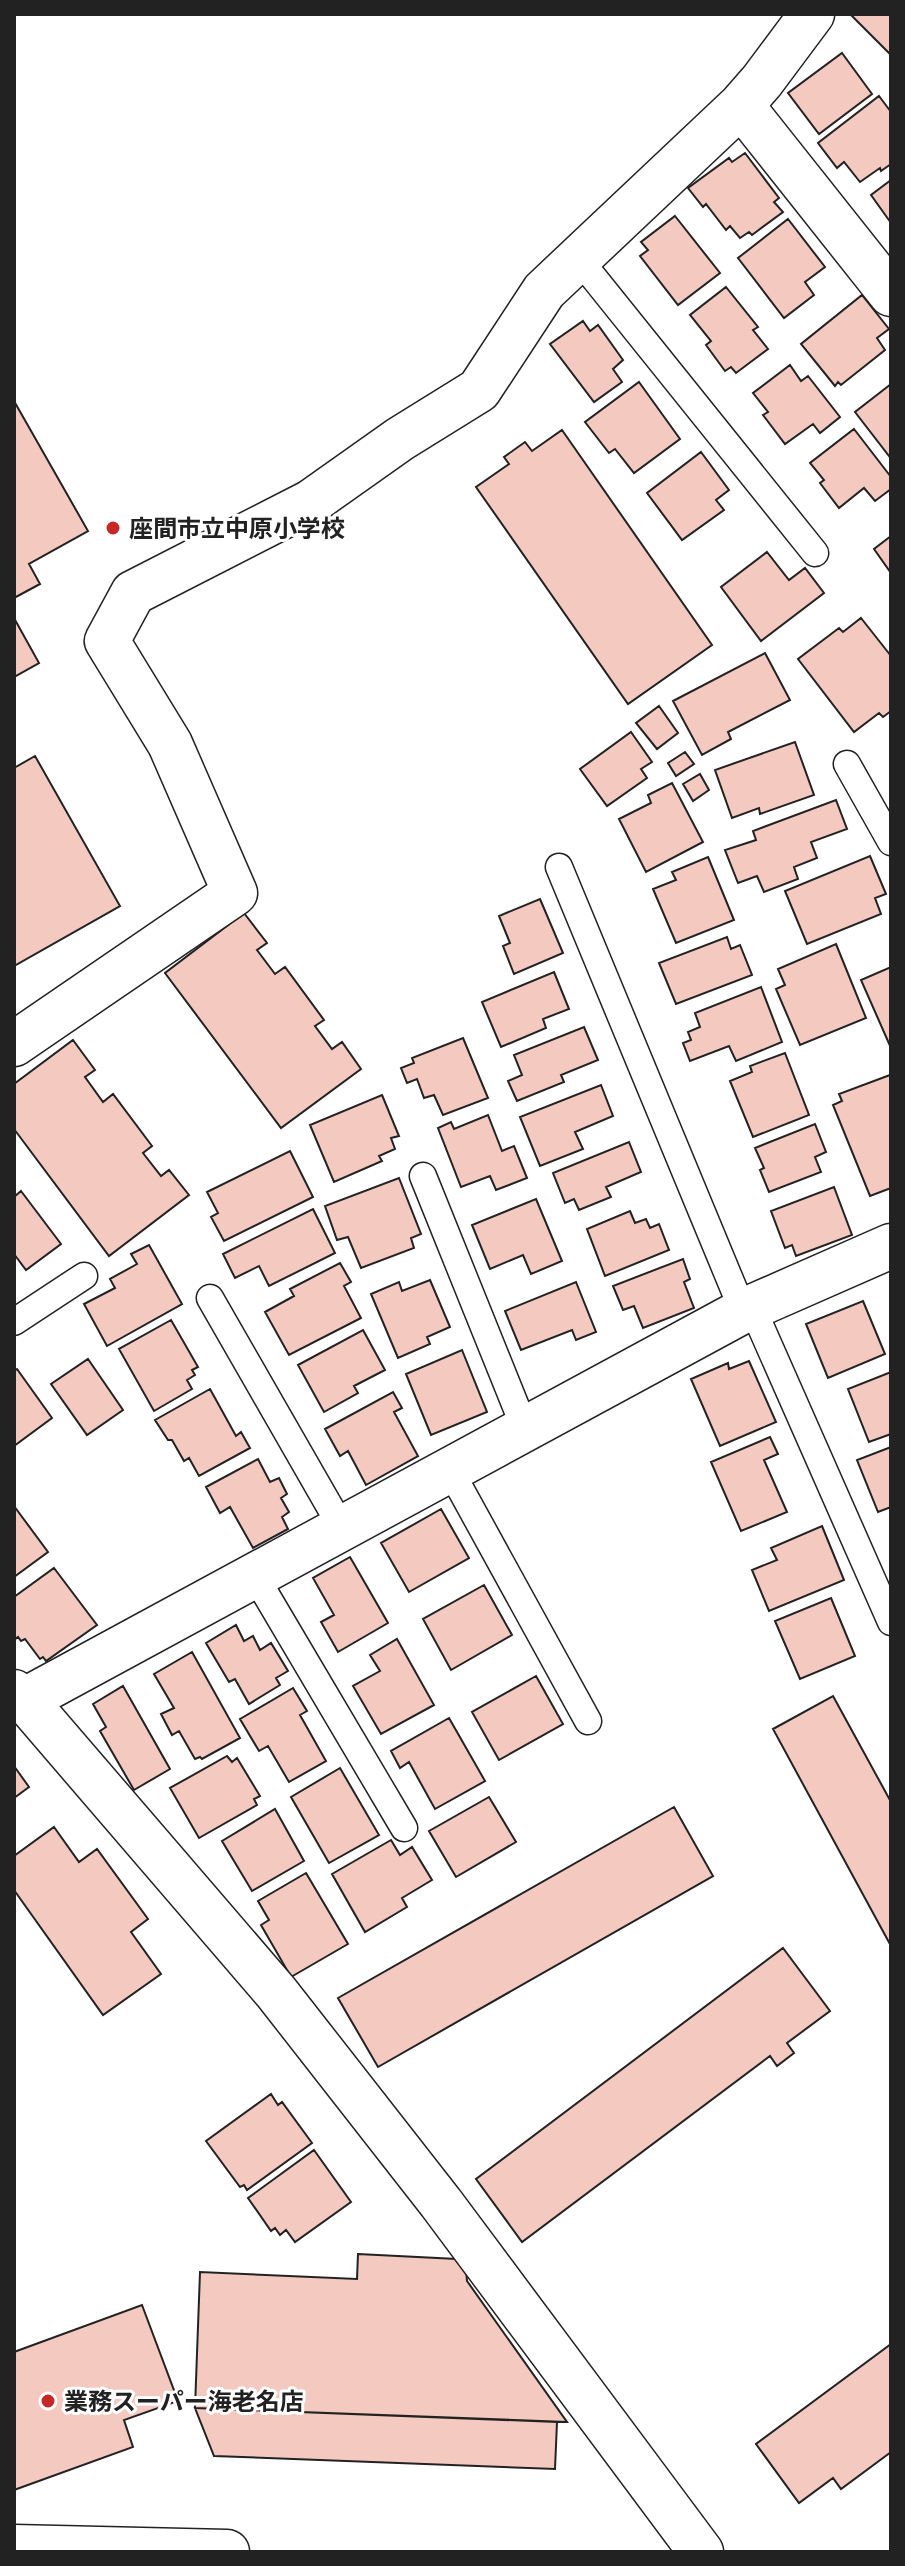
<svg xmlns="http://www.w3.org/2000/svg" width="905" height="2566" viewBox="0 0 905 2566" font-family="'IBM Plex Sans','Noto Sans JP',sans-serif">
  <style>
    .building { fill: #f3c9c0; stroke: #222; stroke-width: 2 }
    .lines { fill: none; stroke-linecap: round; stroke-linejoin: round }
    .lane-casing { stroke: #222; stroke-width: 29 }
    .street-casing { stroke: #222; stroke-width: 47 }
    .lane { stroke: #fff; stroke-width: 26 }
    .street { stroke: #fff; stroke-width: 44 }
    .poi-dot { fill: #c62828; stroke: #fff; stroke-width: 3 }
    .labels { text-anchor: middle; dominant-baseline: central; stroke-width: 6; stroke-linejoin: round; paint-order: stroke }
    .poi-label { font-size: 24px; font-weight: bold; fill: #222; stroke: #fff; text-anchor: start }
  </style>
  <rect width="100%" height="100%" fill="#fff"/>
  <path class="building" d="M850 14H891V55Z
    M842 53 872 94 819 134 788 93Z
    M879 96 891 112V164L881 171 880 168 860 182 844 162 837 168 818 143Z
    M745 153 779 198 774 202 783 212 752 235 749 232 740 238 730 226 726 230 706 204 703 207 688 188 729 158 732 162Z
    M891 180V223L871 195Z
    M675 216 720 273 678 305 640 256 648 250 641 242Z
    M788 219 825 267 805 282 814 295 784 318 738 258Z
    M726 287 758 327 753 330 768 349 736 373 731 367 725 371 706 345 711 341 690 315Z
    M862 295 889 329 877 338 885 350 841 385 838 382 835 386 801 344Z
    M583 321 590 331 598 325 623 360 613 369 622 382 594 402 550 344Z
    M790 365 801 381 808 376 840 417 820 433 813 424 785 444 763 415 768 412 753 393Z
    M639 382 680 439 634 473 615 449 609 453 585 422Z
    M891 384V454L889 456 855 412Z
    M14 401 88 531 29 564 40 584 14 598Z
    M854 429 891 477V489L875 501 864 488 839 508 820 483 824 480 810 463Z
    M562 430 712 645 628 704 476 487 509 464 504 457 525 442 532 451Z
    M701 452 729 490 716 500 724 510 682 540 647 493Z
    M891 536V573L874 549Z
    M767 552 789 580 805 568 824 593 761 641 721 587Z
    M14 618 39 663 14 677Z
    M861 618 891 656V711L883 717 879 713 854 732 798 659 839 628 843 632Z
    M765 653 790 700 728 732 731 739 702 755 673 701Z
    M659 706 678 733 657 749 636 723Z
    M631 732 652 762 641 769 647 778 607 806 580 769Z
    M795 742 814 795 760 814 759 808 732 818 715 770Z
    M685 752 694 764 676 776 668 763Z
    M35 756 120 906 14 966V768Z
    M700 774 709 790 693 801 683 784Z
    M672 783 703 842 646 872 619 819 651 803 648 795Z
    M836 800 847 829 811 842 817 858 794 867 798 879 764 892 757 876 738 883 725 850 756 840 753 831Z
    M870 856 886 894 875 898 881 914 807 944 785 891Z
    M708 857 734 920 676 943 653 889 676 880 672 872Z
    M540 899 563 953 514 974 503 946 510 943 499 916Z
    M244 913 267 943 257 950 275 974 285 967 324 1020 315 1026 332 1049 342 1042 361 1069 281 1128 165 973Z
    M727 937 731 949 740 945 752 975 676 1004 659 963Z
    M836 944 866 1018 800 1045 776 989 785 985 778 969Z
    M891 967V1048L861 980Z
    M554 972 569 1009 543 1019 546 1028 501 1047 482 1002Z
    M761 987 782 1042 736 1061 729 1046 690 1061 683 1043 691 1040 688 1032 700 1027 695 1013Z
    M584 1027 598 1060 561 1075 564 1082 517 1101 508 1081 522 1075 514 1055Z
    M463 1038 488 1098 443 1115 434 1095 424 1098 417 1079 407 1083 401 1068 414 1063 412 1058Z
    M73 1040 95 1070 85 1077 103 1102 113 1094 152 1146 143 1153 161 1176 169 1170 189 1195 109 1256 14 1129V1084Z
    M785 1053 809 1115 753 1137 730 1081 752 1072 750 1066Z
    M890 1075 891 1188 870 1196 833 1105 842 1101 839 1094Z
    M601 1085 613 1116 575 1132 583 1149 540 1166 520 1117Z
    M382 1095 399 1136 391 1138 395 1149 379 1156 382 1161 334 1182 310 1125Z
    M488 1115 502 1151 514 1146 527 1178 496 1190 490 1176 461 1187 438 1128 451 1122 454 1129Z
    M815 1124 826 1152 815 1157 821 1172 769 1192 760 1170 764 1168 755 1148Z
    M629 1142 641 1172 606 1187 611 1197 579 1210 574 1199 565 1203 553 1173Z
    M290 1151 313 1197 224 1241 211 1217 218 1213 207 1192Z
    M399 1178 421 1234 411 1238 414 1248 361 1268 348 1237 337 1240 325 1206Z
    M834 1187 852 1235 796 1256 792 1245 785 1248 771 1211Z
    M21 1191 61 1244 26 1270 14 1254V1197Z
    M536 1199 562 1261 531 1274 523 1255 490 1269 472 1225Z
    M313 1209 335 1253 269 1286 259 1266 235 1278 223 1254Z
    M630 1211 635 1223 646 1219 650 1228 659 1224 669 1250 605 1276 587 1229Z
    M149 1245 182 1304 107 1346 84 1304 115 1288 110 1279 137 1264 131 1254Z
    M683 1259 690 1279 684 1282 694 1308 643 1328 634 1306 623 1310 613 1286Z
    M340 1263 351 1282 344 1286 361 1318 289 1355 265 1312 294 1296 290 1289Z
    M430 1280 450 1327 427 1337 430 1344 398 1358 371 1294 399 1282 402 1291Z
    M576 1282 596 1332 576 1340 572 1330 521 1350 505 1311Z
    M863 1301 885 1354 828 1378 806 1324Z
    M171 1320 198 1367 192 1370 195 1375 187 1380 192 1389 154 1411 119 1349Z
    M363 1330 385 1370 354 1386 358 1393 324 1412 298 1365Z
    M462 1350 487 1412 431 1435 406 1374Z
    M88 1359 123 1410 87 1435 51 1384Z
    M749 1361 776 1422 720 1446 691 1379 728 1363 729 1369Z
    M17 1369 52 1418 14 1446V1371Z
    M891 1372V1434L869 1442 848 1389Z
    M210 1389 236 1436 241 1432 250 1448 199 1476 189 1458 184 1461 172 1440H168L155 1420Z
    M393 1392 402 1408 394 1412 418 1456 366 1485 348 1451 340 1456 325 1429Z
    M770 1437 778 1454 764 1460 787 1512 741 1531 711 1462Z
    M891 1447V1507L878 1512 857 1460Z
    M258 1459 270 1482 279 1478 287 1494 281 1498 289 1512 282 1517 288 1529 253 1548 230 1507 220 1513 206 1487Z
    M14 1506 48 1552 14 1577Z
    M441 1509 469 1558 409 1592 381 1543Z
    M822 1526 844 1580 769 1611 752 1570 777 1560 771 1548Z
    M350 1557 388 1623 338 1652 321 1622 334 1615 313 1578Z
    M54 1568 97 1625 46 1661 43 1657 40 1659 25 1639 21 1641 18 1637 14 1640V1597Z
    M484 1585 512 1635 451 1670 423 1619Z
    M831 1598 855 1656 800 1679 775 1621Z
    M236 1625 244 1641 253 1636 260 1650 271 1643 288 1671 276 1678 280 1685 249 1704 235 1679 229 1682 206 1643Z
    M397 1639 434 1705 381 1734 353 1686 380 1671 370 1655Z
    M192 1652 240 1738 202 1759 200 1757 195 1759 179 1731 172 1735 161 1714 174 1708 154 1674Z
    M536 1676 563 1724 499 1760 472 1712Z
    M123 1686 170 1769 134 1790 100 1731 106 1727 93 1704Z
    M293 1688 307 1711 300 1715 326 1761 289 1782 268 1746 259 1751 240 1719Z
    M833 1696 891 1802V1946L773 1729Z
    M449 1718 485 1781 435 1809 409 1762 400 1768 391 1751Z
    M227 1756 232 1762 237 1758 260 1796 254 1799 257 1805 199 1838 170 1788Z
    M14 1766 29 1787 14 1798Z
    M340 1768 379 1835 329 1863 291 1797Z
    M489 1797 516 1842 456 1877 429 1831Z
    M674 1807 713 1876 378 2067 338 1998Z
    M275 1809 304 1861 252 1891 222 1841Z
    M54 1827 79 1862 97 1849 148 1919 131 1932 161 1974 103 2015 14 1890V1856Z
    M391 1840 400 1855 412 1847 432 1880 402 1898 407 1907 365 1932 332 1874Z
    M306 1873 348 1944 291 1977 261 1925 269 1920 258 1901Z
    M783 1948 830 2011 787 2043 794 2053 777 2066 770 2056 522 2242 476 2179Z
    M271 2094 278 2105 282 2102 312 2143 247 2190 244 2185 240 2187 206 2141Z
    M314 2150 351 2202 295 2242 286 2230 280 2235 275 2228 271 2231 248 2198Z
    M358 2254 457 2259 466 2269 467 2281 567 2422 195 2408 200 2272 357 2279Z
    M142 2305 178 2401 124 2420 133 2447 14 2490V2352Z
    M891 2344V2452L841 2489 833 2478 799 2503 756 2444Z
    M195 2408 557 2422 555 2469 214 2456Z"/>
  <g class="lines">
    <g class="lane-casing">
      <path id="lane" d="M578 258 815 553
        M847 764 891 842
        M559 867 743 1311
        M423 1176 525 1429
        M210 1298 342 1528
        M752 1307 891 1622
        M14 1322 84 1276
        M450 1470 588 1721
        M255 1576 404 1828"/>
    </g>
    <g class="street-casing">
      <path id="street" d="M741 105 891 294
        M14 1044 235 893 170 744 107 641 133 593 311 502 400 439 479 390 544 291 741 105 762 81 812 14
        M14 1692 25 1700 276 1992 441 2203 701 2552
        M25 1700 743 1311 891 1246
        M14 2547 227 2552"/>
    </g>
    <use href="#lane" class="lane"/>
    <use href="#street" class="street"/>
  </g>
  <g class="poi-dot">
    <circle cx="113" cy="528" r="8"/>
    <circle cx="48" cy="2401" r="8"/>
  </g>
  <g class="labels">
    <g class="poi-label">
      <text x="129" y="528">座間市立中原小学校</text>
      <text x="64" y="2401">業務スーパー海老名店</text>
    </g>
  </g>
  <rect width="905" height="2566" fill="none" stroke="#222222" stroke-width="32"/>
</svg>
